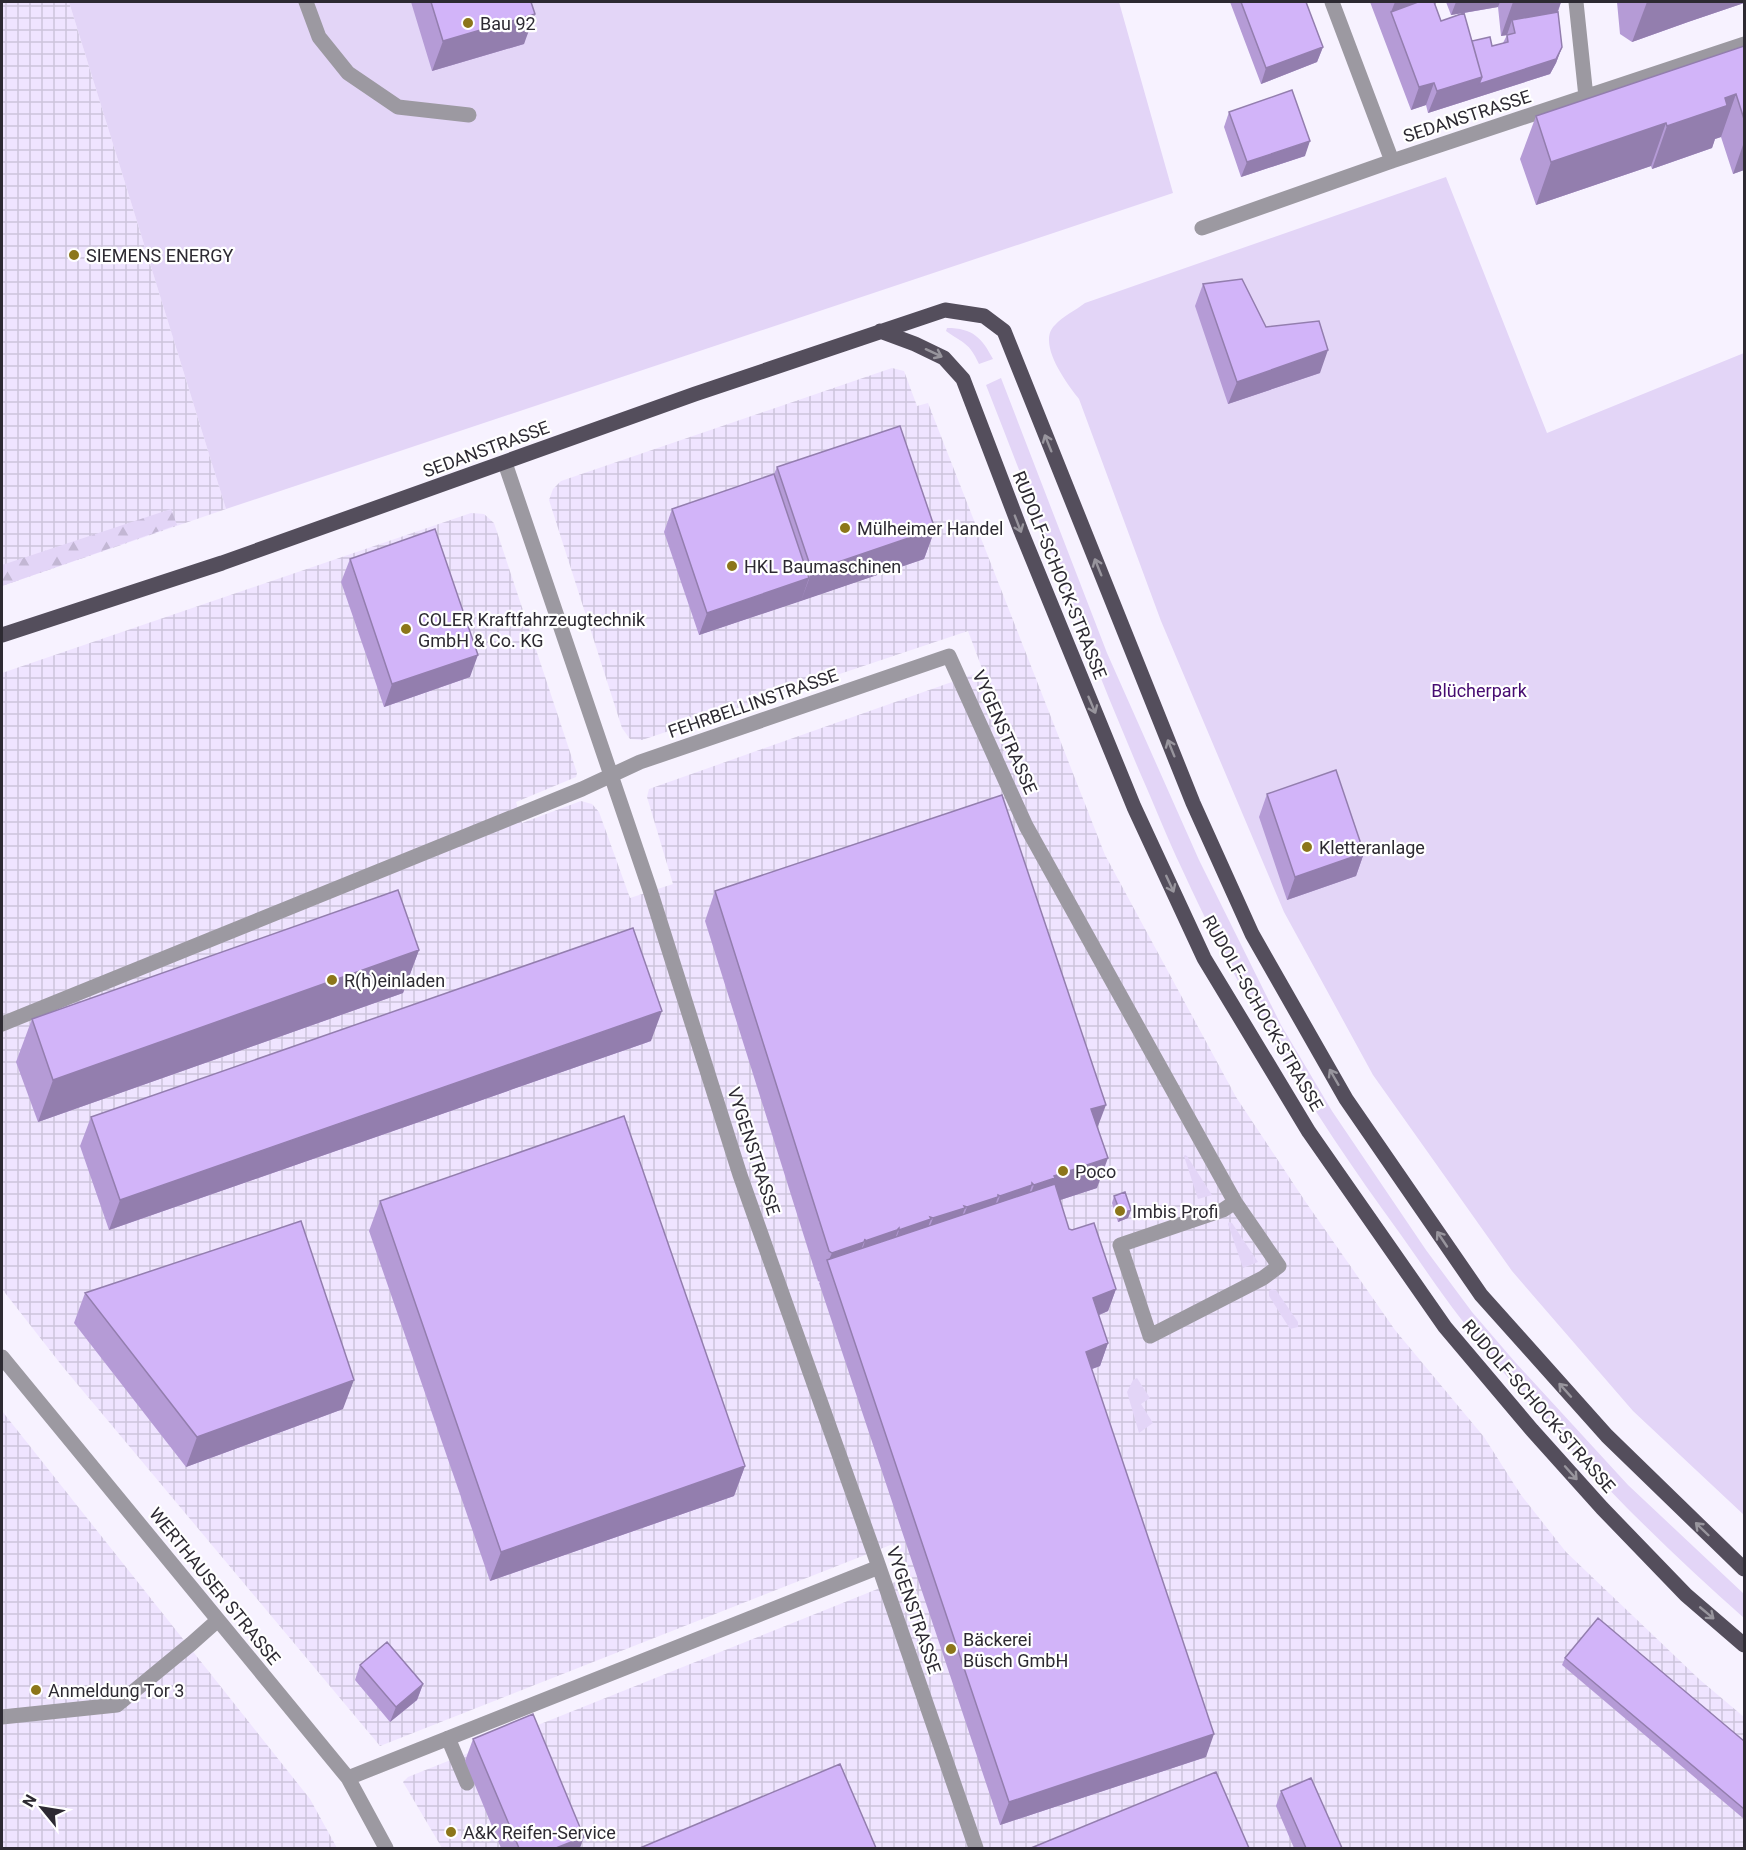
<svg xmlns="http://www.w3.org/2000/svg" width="1746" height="1850" viewBox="0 0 1746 1850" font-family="Roboto,sans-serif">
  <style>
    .industrial { fill: url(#industrial-grid) }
    .green { fill: #e3d5f7 }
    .forest { fill: url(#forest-firs) }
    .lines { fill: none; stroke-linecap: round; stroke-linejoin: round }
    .minor { stroke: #9c99a1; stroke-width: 15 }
    .major { stroke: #544e5c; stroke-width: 15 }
    .wall { fill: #b59bd6; fill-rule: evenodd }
    .shaded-wall { fill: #937eae }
    .building { fill: #d2b4f9; stroke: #937eae; stroke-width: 1.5 }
    .oneway { stroke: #98959d }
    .poi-dot { fill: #8c761a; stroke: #fff; stroke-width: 2 }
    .labels { text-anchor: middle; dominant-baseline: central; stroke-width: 4.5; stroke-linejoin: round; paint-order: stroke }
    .poi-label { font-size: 18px; fill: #2d2a32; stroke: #fff; text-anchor: start }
    .street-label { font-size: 18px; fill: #2d2a32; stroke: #fff }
    .park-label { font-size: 18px; fill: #460b71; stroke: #fff }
  </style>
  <defs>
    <pattern id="industrial-grid" width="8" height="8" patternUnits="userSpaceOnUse" patternTransform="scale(1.5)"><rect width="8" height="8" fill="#efe4ff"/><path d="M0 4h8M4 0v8" fill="none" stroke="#cdc4db"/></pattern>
    <pattern id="forest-firs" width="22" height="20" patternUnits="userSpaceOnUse" patternTransform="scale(1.5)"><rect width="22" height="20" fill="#e3d5f7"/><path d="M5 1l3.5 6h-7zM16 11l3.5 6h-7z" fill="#c3b7d4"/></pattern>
  </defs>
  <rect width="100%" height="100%" fill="#f7f2ff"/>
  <path class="industrial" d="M2 2H69L226 509 2 586Z
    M892 368 904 371 917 406 928 403 1105 855 1236 1097 1305 1201 1395 1330 1484 1437 1521 1495 1566 1552 1699 1679 1744 1717V1848H442L403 1782 408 1777 905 1578 893 1544 380 1746 63 1367 2 1289V673L471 513 484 514 494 523 577 773 576 777 516 802 522 823 581 801 592 804 599 812 630 898 673 884 647 797 649 789 983 671 968 631 642 740 630 739 622 728 549 500 553 489 561 481Z
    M2 1411 310 1799 337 1848H2Z"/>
  <path class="green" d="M69 2H1119L1173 193 226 509Z
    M1446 177 1547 433 1744 353V1515L1633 1411 1512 1271 1373 1075 1284 912 1161 621 1079 399C1067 384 1036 343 1055 325 1063 316 1076 310 1085 303Z
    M947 328C973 328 982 338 993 359L979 364C969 342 964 344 946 331Z
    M1001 378 1107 653 1199 860 1281 1025 1332 1111 1426 1250 1472 1312 1515 1362 1628 1485 1744 1594V1618C1643 1529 1543 1426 1461 1319 1440 1292 1421 1263 1401 1235 1317 1120 1241 999 1182 869 1167 838 1155 806 1141 775 1086 646 1037 515 986 385Z
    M1185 1155 1187 1156 1212 1195 1198 1199 1184 1156Z
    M1229 1222 1232 1223 1258 1262 1243 1268 1228 1224Z
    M1272 1289 1276 1290 1298 1322V1327L1290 1329 1269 1296V1291Z
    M1137 1378 1150 1398 1141 1404 1153 1423 1139 1433 1127 1392 1133 1380Z"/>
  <path class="forest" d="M171 509 177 525 2 586V565Z"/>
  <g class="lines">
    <path class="minor" d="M306 2 319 37 348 73 398 107 469 115
      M1332 2 1392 161
      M1576 2 1586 97
      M1202 228 1392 161 1744 44
      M505 463 650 890 740 1175 879 1567 976 1848
      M2 1024 582 789 640 762 949 656 1026 826 1235 1202 1279 1266 1263 1278 1150 1336 1120 1245 1223 1210 1235 1202
      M2 1357 348 1778 386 1848
      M2 1717 117 1705 191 1644 218 1620
      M448 1738 467 1783
      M348 1778 879 1567"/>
    <path class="major" d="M880 331 915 344 944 358 963 379 1021 531 1134 807 1204 958 1309 1132 1445 1327 1532 1430 1602 1508 1686 1595 1744 1645
      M2 635 222 563 695 394 945 310 984 316 1004 331 1193 803 1252 934 1346 1099 1481 1295 1607 1436 1744 1569"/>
  </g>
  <path class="wall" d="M411 2H531L524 44 432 71Z
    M1230 2H1306L1323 47 1317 62 1261 84Z
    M1370 2H1436L1435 4 1441 21 1463 13 1451 15 1446 2H1561L1558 12 1562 47 1556 63 1550 74 1428 113 1426 105 1411 110ZM1498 7 1501 36 1507 35 1503 43 1492 46 1472 41 1464 13Z
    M1617 2H1744V3L1688 22 1632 42 1620 34Z
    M1744 46V170L1733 174 1721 137 1715 139 1712 148 1652 169 1651 166 1536 205 1520 159 1536 116Z
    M1229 112 1305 156 1241 177 1224 127Z
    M1203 284 1266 327 1320 373 1228 404 1195 306Z
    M777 467 935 529 924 559 699 635 664 532 672 509 774 474Z
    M350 559 470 677 384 707 341 582Z
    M1267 794 1364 853 1356 876 1287 900 1259 817Z
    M715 891 1098 1127 1097 1188 1060 1200 1069 1229 1116 1289 1108 1311 1099 1315 1108 1343 1100 1366 1092 1369 1206 1757 1000 1825 819 1283 820 1282 818 1281 705 921Z
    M419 950 403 993 38 1122 16 1062 32 1019Z
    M651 1041 109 1230 80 1146 91 1117Z
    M1114 1196 1131 1210 1128 1218 1118 1222 1112 1203Z
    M380 1201 745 1466 734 1496 490 1581 369 1231Z
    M85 1293 343 1409 186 1467 74 1323Z
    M1565 1658 1744 1741V1819L1562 1665Z
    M360 1665 423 1684 417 1700 390 1722 355 1680Z
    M473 1739 580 1848H501L465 1761Z
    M1281 1791 1342 1848H1294L1276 1806Z"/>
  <path class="shaded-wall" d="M1395 2H1436L1431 16 1391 12Z
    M1456 2H1500L1498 7 1451 15Z
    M1513 2H1561L1552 27 1512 20 1507 35 1501 36Z
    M1647 2H1744V3L1688 22 1632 42Z
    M535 14 524 44 432 71 443 41Z
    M1323 47 1317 62 1261 84 1266 68Z
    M1562 47 1556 63 1550 74 1428 113 1437 91Z
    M1434 83 1426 105 1411 110 1419 87Z
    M1736 94 1721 137 1715 139 1712 148 1652 169 1667 126 1725 98Z
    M1666 123 1651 166 1536 205 1551 162Z
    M1310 141 1305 156 1241 177 1247 162Z
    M1744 142V170L1733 174Z
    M1328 350 1320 373 1228 404 1237 382Z
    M935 529 924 559 801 601 812 571Z
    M809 578 801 601 699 635 707 613Z
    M478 655 470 677 384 707 392 684Z
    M1364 853 1356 876 1287 900 1295 877Z
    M419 950 403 993 38 1122 53 1080Z
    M662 1011 651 1041 109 1230 120 1200Z
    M1106 1105 1095 1134 1091 1109Z
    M1108 1158 1097 1188 1045 1205 1023 1214 1034 1185 1054 1176Z
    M1032 1185 1022 1215 989 1226 1000 1196Z
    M998 1197 988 1226 956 1237 967 1207Z
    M965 1208 954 1238 922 1248 933 1218Z
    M1131 1210 1128 1218 1118 1222 1121 1214Z
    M931 1219 920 1249 889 1260 899 1230Z
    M899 1228 888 1258 855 1271 865 1241Z
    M864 1242 853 1272 828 1262 832 1253Z
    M1116 1289 1108 1311 1085 1321 1093 1298Z
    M1108 1343 1100 1366 1078 1374 1086 1352Z
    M354 1380 343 1409 186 1467 197 1437Z
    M745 1466 734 1496 490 1581 501 1552Z
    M423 1684 417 1700 390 1722 396 1707Z
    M1214 1734 1206 1757 1000 1825 1009 1802Z
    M584 1837 580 1848H556Z"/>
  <path class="building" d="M431 2H531L535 14 443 41Z
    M1241 2H1306L1323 47 1266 68Z
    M1418 2H1434L1441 21 1464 13 1482 77 1437 91 1434 83 1419 87 1391 12Z
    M1558 12 1562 47 1556 59 1479 84 1482 77 1472 41 1490 37 1492 46 1508 42 1507 35 1515 33 1512 20Z
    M1744 46V119L1736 94 1725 98 1727 105 1726 106 1667 126 1666 123 1551 162 1536 116Z
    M1292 90 1310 141 1247 162 1229 112Z
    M1242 279 1266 327 1319 321 1328 350 1237 382 1203 284Z
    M900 426 935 529 812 571 777 467Z
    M774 474 809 578 707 613 672 509Z
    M435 529 478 655 392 684 350 559Z
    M1336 770 1364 853 1295 877 1267 794Z
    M1002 795 1106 1105 1091 1109 1108 1158 1054 1176 1055 1178 1034 1185 1032 1183V1185L1000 1196 998 1195V1197L967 1207 964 1206 965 1208 933 1218 930 1217 931 1219 899 1230V1228L897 1230 865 1241V1239L864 1242 832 1253 829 1251 715 891Z
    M398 890 419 950 53 1080 32 1019Z
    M633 928 662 1011 120 1200 91 1117Z
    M624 1116 745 1466 501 1552 380 1201Z
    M1055 1184 1069 1229 1072 1230 1094 1223 1116 1289 1093 1298 1108 1343 1086 1352 1214 1734 1009 1802 827 1260Z
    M1125 1192 1131 1210 1121 1214 1114 1196Z
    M301 1221 354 1380 197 1437 85 1293Z
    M1598 1618 1744 1741V1809L1565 1658Z
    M387 1642 423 1684 396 1707 360 1665Z
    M533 1714 584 1837 556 1848H519L473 1739Z
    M840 1764 876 1848H640Z
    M1216 1772 1249 1848H1031Z
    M1311 1778 1342 1848H1306L1281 1791Z"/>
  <defs><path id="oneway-shaft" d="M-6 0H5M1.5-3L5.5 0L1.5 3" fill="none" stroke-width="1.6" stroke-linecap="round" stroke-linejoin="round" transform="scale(1.5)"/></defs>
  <g class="oneway">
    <use href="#oneway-shaft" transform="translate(934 353) rotate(25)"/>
    <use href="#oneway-shaft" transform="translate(1048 443) rotate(-112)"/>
    <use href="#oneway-shaft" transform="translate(1018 524) rotate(69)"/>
    <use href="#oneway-shaft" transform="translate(1098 567) rotate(-112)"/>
    <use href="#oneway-shaft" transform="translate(1092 705) rotate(67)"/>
    <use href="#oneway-shaft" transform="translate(1171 748) rotate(-112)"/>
    <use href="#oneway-shaft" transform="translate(1170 884) rotate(65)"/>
    <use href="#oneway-shaft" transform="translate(1334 1077) rotate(-120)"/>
    <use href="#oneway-shaft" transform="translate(1442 1239) rotate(-124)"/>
    <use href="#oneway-shaft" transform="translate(1565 1390) rotate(-132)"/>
    <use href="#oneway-shaft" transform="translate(1571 1473) rotate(48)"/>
    <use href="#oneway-shaft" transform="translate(1702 1529) rotate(-136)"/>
    <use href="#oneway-shaft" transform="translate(1707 1613) rotate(40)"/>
  </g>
  <g class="poi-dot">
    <circle cx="468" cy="23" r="6"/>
    <circle cx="74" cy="255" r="6"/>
    <circle cx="845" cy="528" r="6"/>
    <circle cx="732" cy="566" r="6"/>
    <circle cx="406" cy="629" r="6"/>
    <circle cx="1307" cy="847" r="6"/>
    <circle cx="332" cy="980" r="6"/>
    <circle cx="1063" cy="1171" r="6"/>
    <circle cx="1120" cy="1211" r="6"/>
    <circle cx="951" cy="1649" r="6"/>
    <circle cx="36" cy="1690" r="6"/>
    <circle cx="451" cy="1832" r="6"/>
  </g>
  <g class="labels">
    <g class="poi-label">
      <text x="480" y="23">Bau 92</text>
      <text x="86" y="255">SIEMENS ENERGY</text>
      <text x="857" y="528">Mülheimer Handel</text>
      <text x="744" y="566">HKL Baumaschinen</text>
      <text x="418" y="619">COLER Kraftfahrzeugtechnik<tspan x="418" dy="21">GmbH &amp; Co. KG</tspan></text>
      <text x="1319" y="847">Kletteranlage</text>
      <text x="344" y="980">R(h)einladen</text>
      <text x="1075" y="1171">Poco</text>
      <text x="1132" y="1211">Imbis Profi</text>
      <text x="963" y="1639">Bäckerei<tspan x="963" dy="21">Büsch GmbH</tspan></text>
      <text x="48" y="1690">Anmeldung Tor 3</text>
      <text x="463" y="1832">A&amp;K Reifen-Service</text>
    </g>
    <g class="street-label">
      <text transform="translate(1467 116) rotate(-18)">SEDANSTRASSE</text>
      <text transform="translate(486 449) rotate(-20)">SEDANSTRASSE</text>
      <text transform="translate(1060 575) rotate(68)">RUDOLF-SCHOCK-STRASSE</text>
      <text transform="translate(753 703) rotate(-19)">FEHRBELLINSTRASSE</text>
      <text transform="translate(1005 732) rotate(66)">VYGENSTRASSE</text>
      <text transform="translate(1263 1013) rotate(60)">RUDOLF-SCHOCK-STRASSE</text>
      <text transform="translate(754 1151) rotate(72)">VYGENSTRASSE</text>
      <text transform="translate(1539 1406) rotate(49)">RUDOLF-SCHOCK-STRASSE</text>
      <text transform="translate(215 1586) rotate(51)">WERTHAUSER STRASSE</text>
      <text transform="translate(914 1610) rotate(71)">VYGENSTRASSE</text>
    </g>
    <g class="park-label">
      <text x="1479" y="690">Blücherpark</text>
    </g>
  </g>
  <rect width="1746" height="1850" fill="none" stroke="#2d2a32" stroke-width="6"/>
  <g transform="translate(42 1808) rotate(300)" stroke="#ffffff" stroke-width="4.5" paint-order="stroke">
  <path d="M0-4.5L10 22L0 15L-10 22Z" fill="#2d2a32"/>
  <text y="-9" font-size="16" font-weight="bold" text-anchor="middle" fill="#2d2a32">N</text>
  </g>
</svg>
